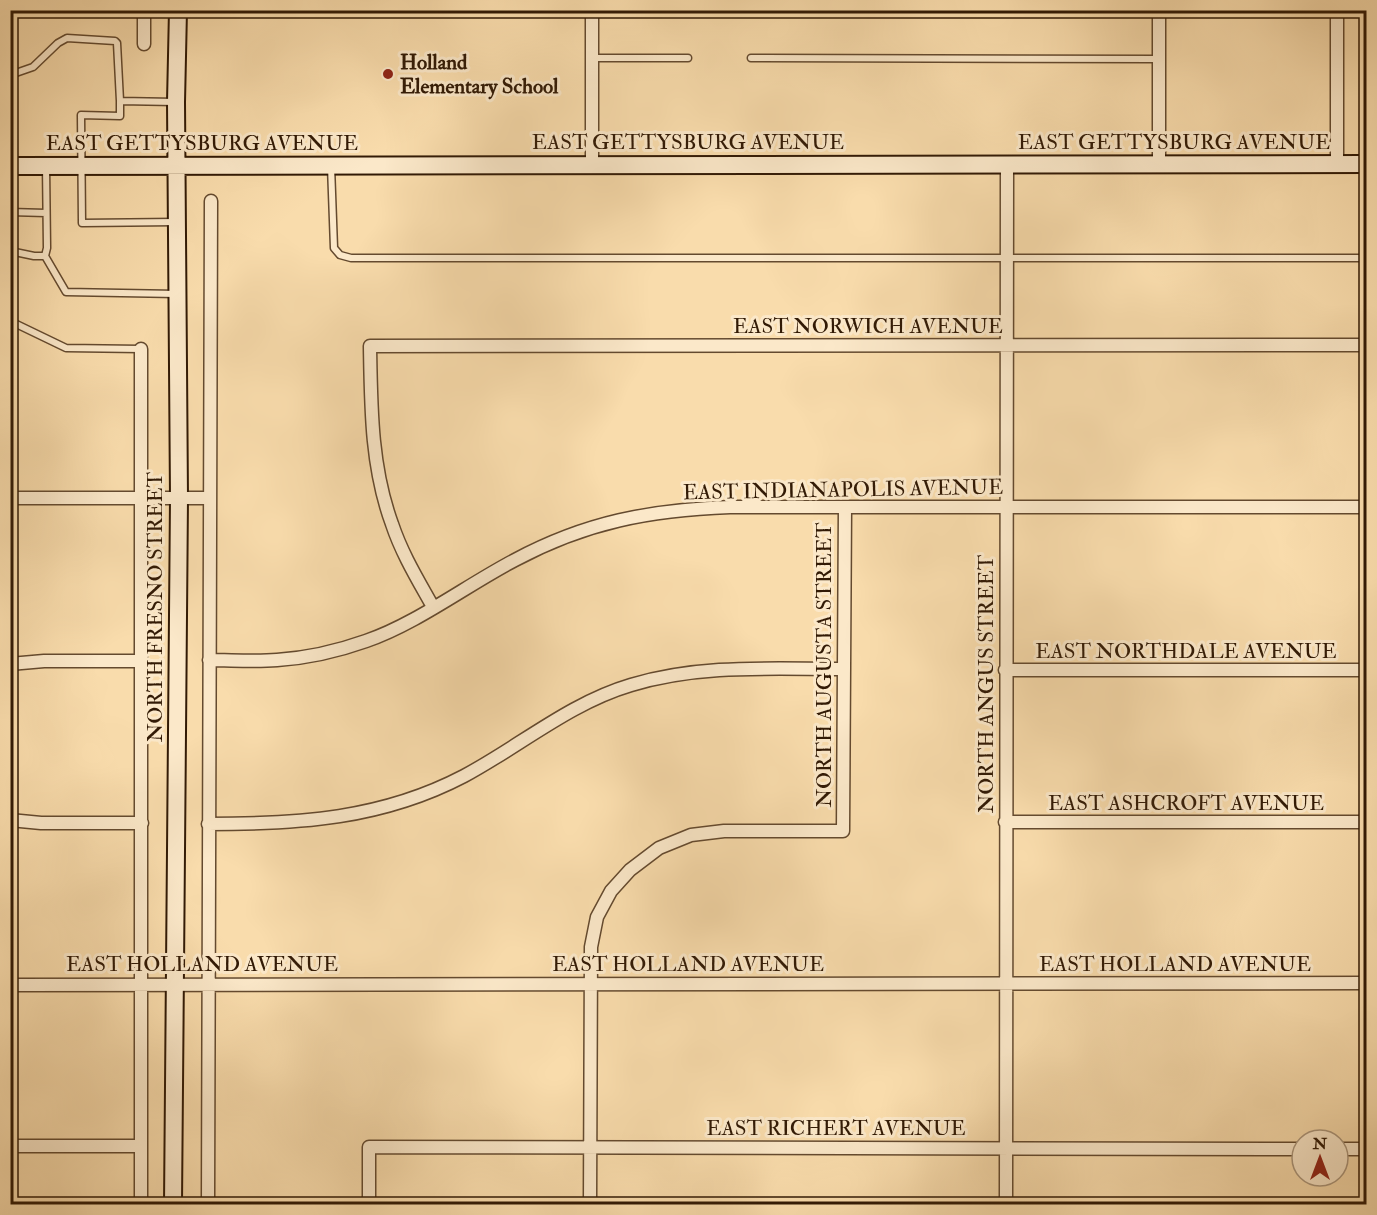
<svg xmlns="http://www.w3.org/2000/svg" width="1377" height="1215" viewBox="0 0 1377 1215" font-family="'IM FELL Double Pica',serif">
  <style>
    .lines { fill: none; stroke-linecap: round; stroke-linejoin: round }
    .lane-casing { stroke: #644a2f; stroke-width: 9 }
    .street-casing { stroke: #644a2f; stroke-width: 15 }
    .secondary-casing { stroke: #321a05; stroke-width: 20 }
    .lane { stroke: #fbe8c9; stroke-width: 6 }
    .street { stroke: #fbe8c9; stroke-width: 12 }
    .secondary { stroke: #fbe8c9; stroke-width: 16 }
    .poi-dot { fill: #8f2418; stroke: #fbe8c9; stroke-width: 2 }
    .labels { text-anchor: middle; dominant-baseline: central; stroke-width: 6; stroke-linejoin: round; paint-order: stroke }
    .poi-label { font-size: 21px; font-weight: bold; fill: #321a05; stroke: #fbe8c9; text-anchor: start }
    .street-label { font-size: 21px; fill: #321a05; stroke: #fbe8c9 }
  </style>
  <rect width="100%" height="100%" fill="#f9dcac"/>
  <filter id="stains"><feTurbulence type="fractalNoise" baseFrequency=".00333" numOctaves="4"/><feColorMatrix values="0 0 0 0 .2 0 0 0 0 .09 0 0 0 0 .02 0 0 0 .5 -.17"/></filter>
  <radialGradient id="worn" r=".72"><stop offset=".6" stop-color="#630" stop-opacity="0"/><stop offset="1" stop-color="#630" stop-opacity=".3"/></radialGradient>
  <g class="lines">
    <g class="lane-casing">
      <path id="lane" d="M592 58H688
        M751 58 1159 59
        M10 75 33 67 58 43 67 38 115 41 117 43 120 101
        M11 75 13 164
        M175 102 120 101V116L81 115 82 223 176 222
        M331 166 334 248 340 255 351 258H1366
        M10 212 46 213
        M10 251 34 256H45L47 248 46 166
        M45 256 66 292 177 294
        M10 321 66 348 141 349"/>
    </g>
    <g class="street-casing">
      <path id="street" d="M144 10V44
        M1337 10V164
        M592 164V10
        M1159 164V10
        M141 349V1204
        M10 498H209
        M433 607C418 580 402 554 392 524 371 467 371 407 370 346L1366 345
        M209 660C231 660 255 662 277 660 307 658 338 651 366 641 416 624 467 585 515 560 586 522 650 510 730 507H1366
        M10 664 44 661H142
        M1005 670H1366
        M10 820 41 823H142
        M1005 822H1366
        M208 824C299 824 382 819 464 776 520 746 570 703 631 685 700 664 772 669 843 669
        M10 985 1366 983
        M10 1146H141
        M1338 1149H1366
        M208 1204 211 201
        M369 1204V1147L1302 1149
        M590 1204 591 947 597 917 611 891 630 870 659 848 691 835 724 831H843L845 507
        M1006 1204 1007 164"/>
    </g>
    <g class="secondary-casing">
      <path id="secondary" d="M10 166 1366 164
        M173 1204 179 498 176 102 178 10"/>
    </g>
    <use href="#lane" class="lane"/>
    <use href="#street" class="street"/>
    <use href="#secondary" class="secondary"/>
  </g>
  <circle class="poi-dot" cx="388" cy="74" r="6"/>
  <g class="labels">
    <g class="poi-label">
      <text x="400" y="62">Holland<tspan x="400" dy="24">Elementary School</tspan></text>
    </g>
    <g class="street-label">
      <text x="688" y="142">EAST GETTYSBURG AVENUE</text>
      <text x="1174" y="142">EAST GETTYSBURG AVENUE</text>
      <text x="202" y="143">EAST GETTYSBURG AVENUE</text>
      <text x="868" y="326">EAST NORWICH AVENUE</text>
      <text transform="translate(843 490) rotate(-1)">EAST INDIANAPOLIS AVENUE</text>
      <text transform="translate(155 607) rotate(-90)">NORTH FRESNO STREET</text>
      <text x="1186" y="651">EAST NORTHDALE AVENUE</text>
      <text transform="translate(824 665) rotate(-90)">NORTH AUGUSTA STREET</text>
      <text transform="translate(986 684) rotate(-90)">NORTH ANGUS STREET</text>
      <text x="1186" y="803">EAST ASHCROFT AVENUE</text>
      <text x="202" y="964">EAST HOLLAND AVENUE</text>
      <text x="688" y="964">EAST HOLLAND AVENUE</text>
      <text x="1175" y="964">EAST HOLLAND AVENUE</text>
      <text x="836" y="1128">EAST RICHERT AVENUE</text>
    </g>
  </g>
  <rect width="1377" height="1215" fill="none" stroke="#f9dcac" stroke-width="36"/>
  <rect x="12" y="12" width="1353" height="1191" fill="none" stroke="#321a05" stroke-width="3"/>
  <rect x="18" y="18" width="1341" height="1179" fill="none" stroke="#321a05" stroke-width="1.5"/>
  <g transform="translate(1320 1158)"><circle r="28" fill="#fbe8c9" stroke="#ab967b" stroke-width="1.5"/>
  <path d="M0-4.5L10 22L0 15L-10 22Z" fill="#8f2418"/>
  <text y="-9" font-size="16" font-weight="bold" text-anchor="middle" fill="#321a05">N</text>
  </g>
  <rect width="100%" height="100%" filter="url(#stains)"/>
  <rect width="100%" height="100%" fill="url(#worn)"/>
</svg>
